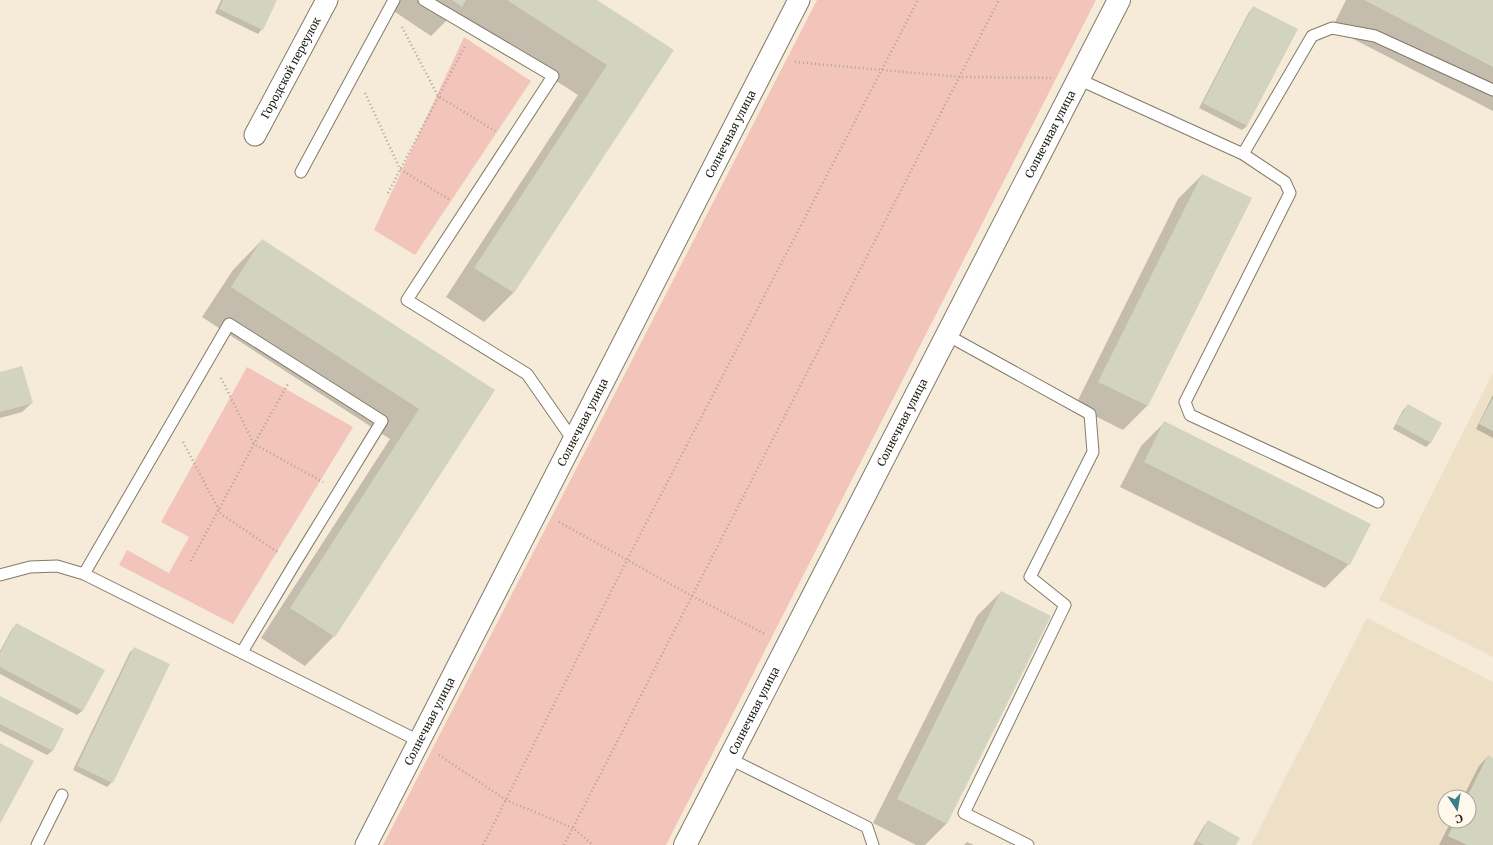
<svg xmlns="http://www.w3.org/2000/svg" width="1493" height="845" viewBox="0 0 1493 845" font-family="Merriweather,serif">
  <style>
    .built { fill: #ede0c6; fill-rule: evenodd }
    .green { fill: #f3c5ba }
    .shadow { fill: #0003 }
    .building { fill: #d3d4c0 }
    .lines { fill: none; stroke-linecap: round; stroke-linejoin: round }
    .service-casing { stroke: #837a69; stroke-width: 13 }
    .minor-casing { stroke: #837a69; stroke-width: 23 }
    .tertiary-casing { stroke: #837a69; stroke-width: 24 }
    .path { stroke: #aca495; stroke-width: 2.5; stroke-dasharray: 1 3; stroke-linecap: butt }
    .service { stroke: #fff; stroke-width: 11 }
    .minor { stroke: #fff; stroke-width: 21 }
    .tertiary { stroke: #fff; stroke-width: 22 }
    .labels { text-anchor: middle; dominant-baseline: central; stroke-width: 3; stroke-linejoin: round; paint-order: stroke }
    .street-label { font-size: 11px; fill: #232019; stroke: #fff9ed }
  </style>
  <rect width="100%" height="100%" fill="#f5ebd8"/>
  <path class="built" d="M1493 373V657L1379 600Z
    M1367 618 1493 682V845H1251ZM1445 797H1469V821H1445Z"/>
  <path class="green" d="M817 0H1096L666 845H383Z
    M464 37 531 81 415 255 374 230Z
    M247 367 353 427 233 624 119 565 127 550 169 573 189 537 161 522Z"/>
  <path class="shadow" d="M221 0H276L262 29 258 34 215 13Z
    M390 0H596L672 50 513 293 484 322 446 297 578 95 453 14 431 36 386 6Z
    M1346 0H1493V111L1332 28Z
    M1253 8 1247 126 1242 130 1199 108 1249 12Z
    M1202 175 1251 199 1147 406 1123 430 1075 406 1178 199Z
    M262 240 494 391 334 636 305 666 261 638 390 439 202 317 233 270Z
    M0 373 32 403 22 412 0 418Z
    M1493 395V438L1476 429Z
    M1408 405 1431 442 1426 447 1393 429 1403 410Z
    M1165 422 1349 564 1325 588 1120 487 1141 446Z
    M1001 592 1050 617 946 824 925 845H916L873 823 977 616Z
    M17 624 103 670 82 711 77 715 0 674V651L12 629Z
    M135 648 112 782 107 787 73 770 130 652Z
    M0 697 63 729 52 751 47 755 0 731Z
    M1488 756 1493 759V845H1439L1451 821H1469V797H1463L1479 766Z
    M1208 821 1235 845H1193L1204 826Z
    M967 842 974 845H964Z"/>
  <path class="building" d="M223 0H277L263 30 219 9Z
    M452 0H466L462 7Z
    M507 0H597L674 50 514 293 474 268 607 65Z
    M1364 0H1493V67Z
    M1253 6 1298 29 1247 126 1203 103Z
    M1202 174 1252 198 1148 406 1098 382Z
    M262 239 495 390 335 637 290 608 419 409 231 287Z
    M22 366 33 403 0 412V372Z
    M1493 398V431L1479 424Z
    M1408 404 1442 423 1431 443 1396 424Z
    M1164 421 1371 524 1350 565 1144 462Z
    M1001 591 1051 616 947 824 897 799Z
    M16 623 105 670 83 711 0 667V653Z
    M134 647 170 664 113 783 77 766Z
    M0 696 64 729 53 751 0 724Z
    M0 743 34 761 0 824Z
    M1488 755 1493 758V845H1467L1448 836 1455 821H1469V797H1467Z
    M1208 820 1240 838 1236 845H1204L1197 841Z"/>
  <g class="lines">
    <g class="service-casing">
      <path id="service" d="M424 0 553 76 407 300 527 374 573 440
        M1078 79 1243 154 1285 182 1290 193 1185 402 1190 415 1378 502
        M1243 154 1312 36 1332 28 1375 36 1493 90
        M301 172 394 0
        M947 335 1090 414 1093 452 1030 577 1065 605 964 813 1028 845
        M84 574 229 324 382 421 295 563 242 652
        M0 575 30 567 57 566 84 574 419 741
        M730 759 867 827 873 845
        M37 845 62 795"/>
    </g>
    <g class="minor-casing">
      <g id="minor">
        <path id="s1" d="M255 135 327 0"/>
        <path id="s2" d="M366 845 799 0"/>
      </g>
    </g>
    <g class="tertiary-casing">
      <g id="tertiary">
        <path id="s3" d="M685 845 1119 0"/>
      </g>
    </g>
    <path class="path" d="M402 27 438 96 495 131
      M795 62 960 77 1051 78
      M365 93 400 169 450 200
      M388 193 465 46
      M221 378 254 444 323 482
      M183 442 221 514 279 553
      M559 522 692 596 999 0
      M191 561 254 444 288 384
      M439 755 506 800 573 828 593 845
      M483 845 627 560 918 0
      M564 845 692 596 765 634"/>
    <use href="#service" class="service"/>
    <use href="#minor" class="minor"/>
    <use href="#tertiary" class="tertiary"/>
  </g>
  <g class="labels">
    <g class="street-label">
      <text stroke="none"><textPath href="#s1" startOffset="76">Городской переулок</textPath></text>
      <text stroke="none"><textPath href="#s2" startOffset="799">Солнечная улица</textPath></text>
      <text stroke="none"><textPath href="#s3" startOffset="799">Солнечная улица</textPath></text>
      <text stroke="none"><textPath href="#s2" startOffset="475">Солнечная улица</textPath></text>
      <text stroke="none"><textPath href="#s3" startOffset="475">Солнечная улица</textPath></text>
      <text stroke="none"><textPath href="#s3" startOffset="151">Солнечная улица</textPath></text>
      <text stroke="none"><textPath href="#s2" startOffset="139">Солнечная улица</textPath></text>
    </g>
  </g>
  <g transform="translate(1457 809) rotate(168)"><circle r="19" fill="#fff9ed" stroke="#a7a298"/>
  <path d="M0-3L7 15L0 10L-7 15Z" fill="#397e8b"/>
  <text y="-6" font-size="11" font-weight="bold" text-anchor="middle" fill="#232019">С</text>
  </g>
</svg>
